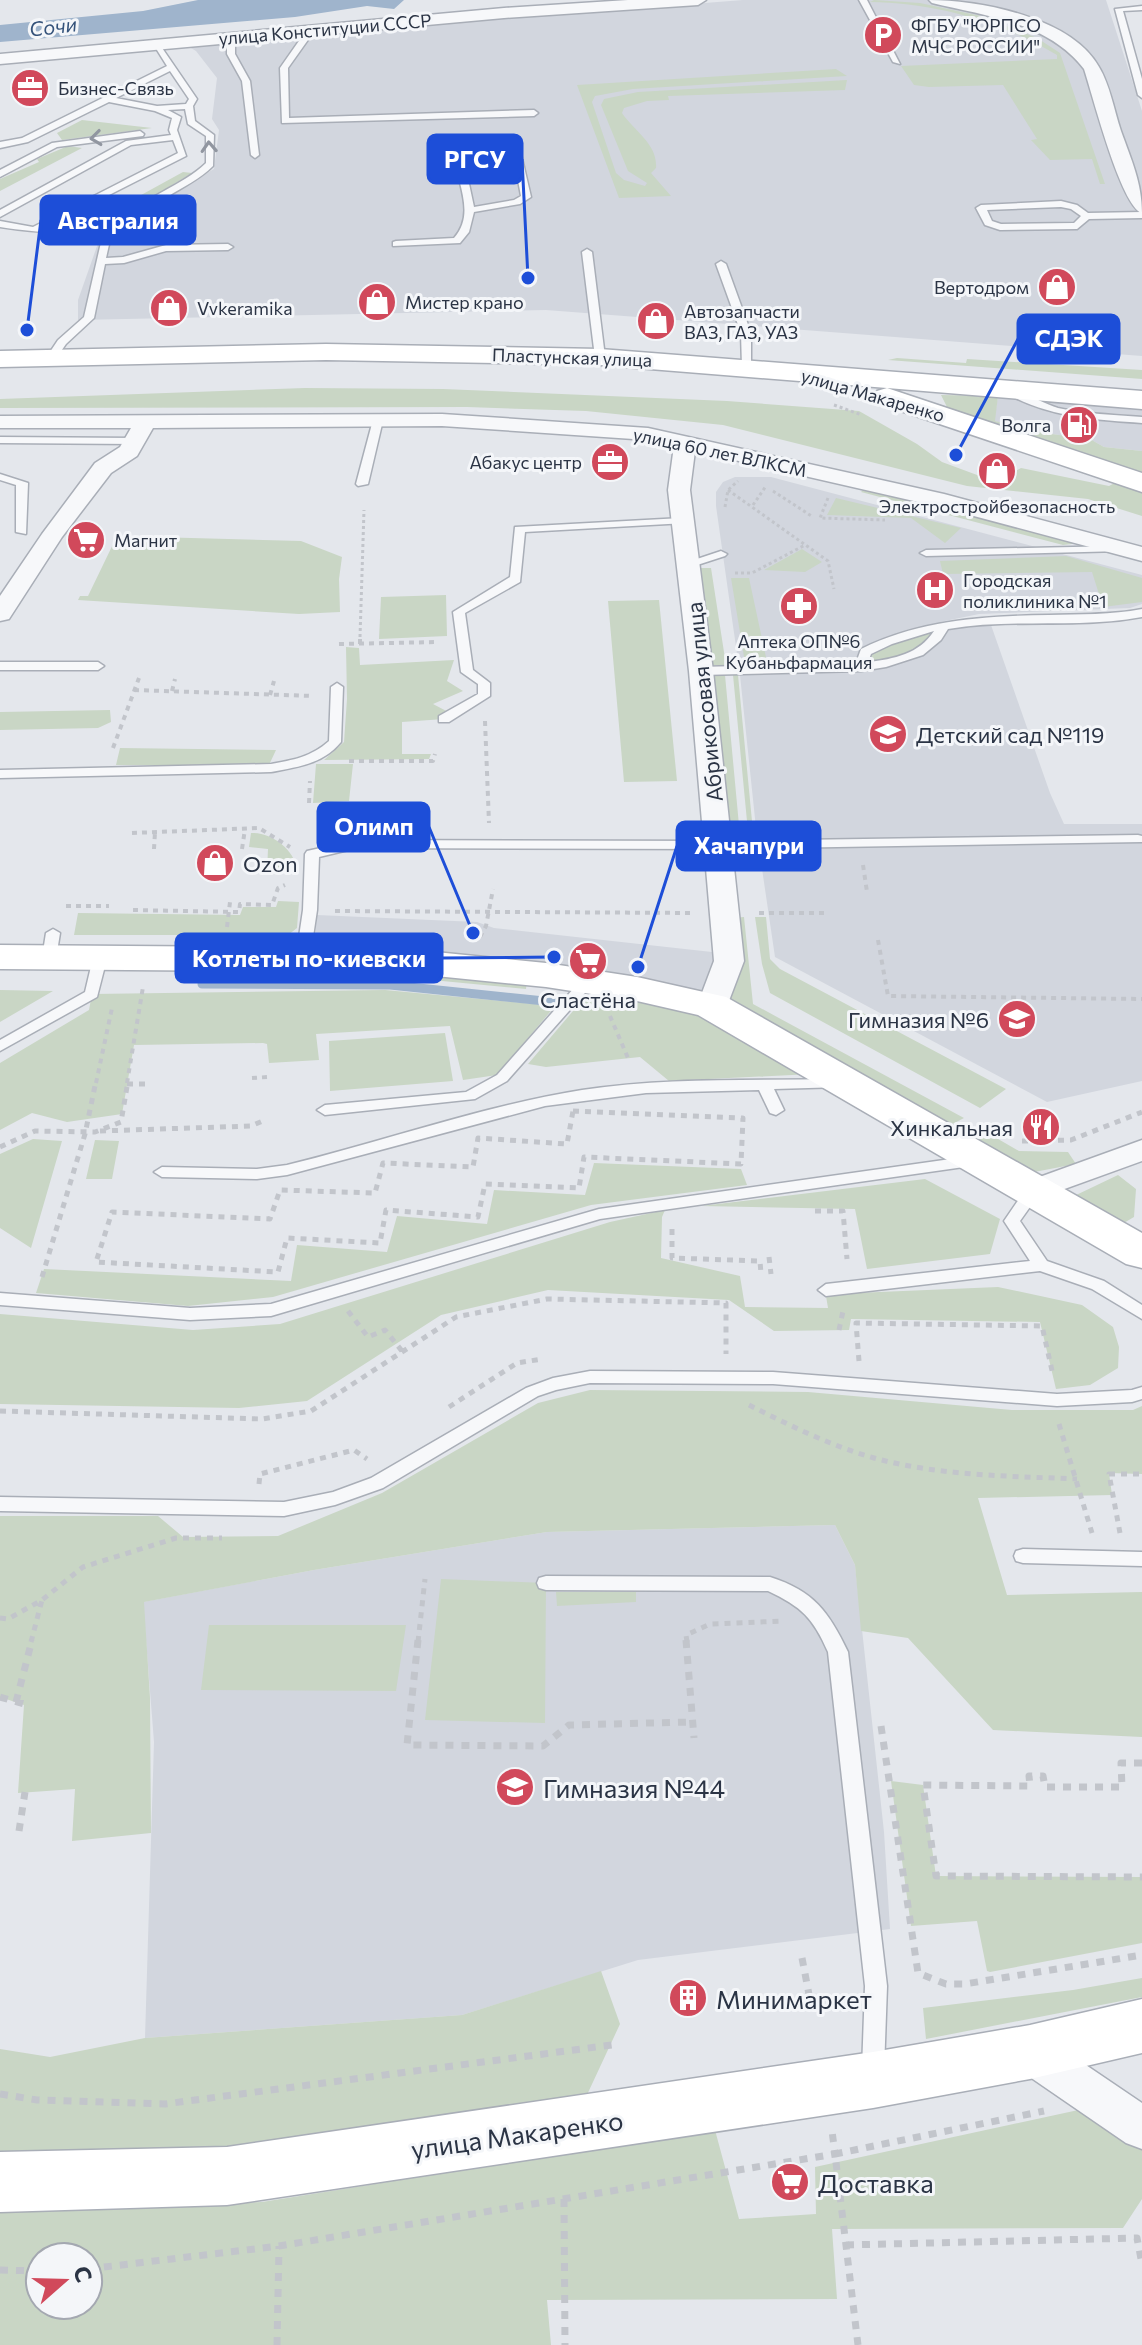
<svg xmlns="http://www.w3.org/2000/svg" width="1142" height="2345" viewBox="0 0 1142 2345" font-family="Commissioner,sans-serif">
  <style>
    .built { fill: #d2d6de }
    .green { fill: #c9d6c5; fill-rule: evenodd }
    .water { fill: #9fb4cc }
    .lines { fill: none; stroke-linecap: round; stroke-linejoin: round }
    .stream { stroke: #9fb4cc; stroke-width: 9 }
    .lane-casing { stroke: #a9aeb7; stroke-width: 3 }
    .street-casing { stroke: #a9aeb7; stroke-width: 3 }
    .secondary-casing { stroke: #a9aeb7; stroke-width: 3 }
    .path-far3 { stroke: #c2c5cb; stroke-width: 3; stroke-dasharray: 3 3; stroke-linecap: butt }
    .path-far2 { stroke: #c2c5cb; stroke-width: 4; stroke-dasharray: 5 5; stroke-linecap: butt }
    .path-far1 { stroke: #c2c5cb; stroke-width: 5; stroke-dasharray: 6 6; stroke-linecap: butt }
    .path { stroke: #c2c5cb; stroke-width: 7; stroke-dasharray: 8 8; stroke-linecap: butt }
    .lane { fill: #f7f8fa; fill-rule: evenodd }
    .street { fill: #f7f8fa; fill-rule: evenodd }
    .secondary { fill: #fff; fill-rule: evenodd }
    .oneway { stroke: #9196a0 }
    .labels { text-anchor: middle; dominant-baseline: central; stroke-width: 6; stroke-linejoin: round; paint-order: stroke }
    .far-poi-label { font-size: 18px; fill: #2b3445; stroke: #f4f6f9; text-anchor: start }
    .far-street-label { font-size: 18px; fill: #2b3445; stroke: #f4f6f9 }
    .far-water-label { font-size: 20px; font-style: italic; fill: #34527a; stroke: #f4f6f9 }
    .street-label { font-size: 22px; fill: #2b3445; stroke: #f4f6f9 }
    .poi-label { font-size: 22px; fill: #2b3445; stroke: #f4f6f9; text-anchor: start }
    .near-poi-label { font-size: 26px; fill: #2b3445; stroke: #f4f6f9; text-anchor: start }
    .near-street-label { font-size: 26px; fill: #2b3445; stroke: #f4f6f9 }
    .leader { fill: none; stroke: #1d4ed8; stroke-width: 3 }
    .callout-dot { fill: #1d4ed8; stroke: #f4f6f9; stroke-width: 3 }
    .callout { fill: #1d4ed8; stroke: #1d4ed8; stroke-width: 3 }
    .callout-label { font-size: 24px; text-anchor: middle; font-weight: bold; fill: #fff }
  </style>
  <rect width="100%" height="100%" fill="#e4e7ec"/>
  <path class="built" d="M743 0H1106L1142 111V356L546 310 78 320V300L102 232 214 169 219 130 212 119 217 78 196 51 184 44Z
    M998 396 1142 407V451L1104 447 1090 439 1044 433 994 421Z
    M735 477H771L1142 575V604L1130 608 979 614 940 622 953 629 991 625 1050 793 1064 824H1142V1081L1047 1102 775 957 756 828 740 675 716 506V492L723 482Z
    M317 915 477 922 494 928 721 953 708 996 314 951Z
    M835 1525 855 1565 884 1832 890 1929 638 1960 462 2015 145 2038 154 1742 143 1602 314 1570 547 1532Z"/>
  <path class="green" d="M874 0 920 3 981 16 1037 38 1060 53 1105 184H1100L1092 159 1050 160 1031 140 1037 139 1003 85 929 87 914 85 901 66 1057 59V55C1000 21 936 3 870 2Z
    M836 69 847 76 633 89 595 96 592 102 616 173 624 180 645 186 647 183 628 171 601 105 604 99 638 92 847 80 845 90 668 96 669 100 647 101 624 108 622 113C634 131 658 144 656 168L651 173 671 196 619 198 577 85Z
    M82 120 152 128 62 140 57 133Z
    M68 146 82 148 0 191V179L39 162 37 159Z
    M183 172 192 173C152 196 102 236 53 225L60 222H92Z
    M897 358 966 363 967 359 1142 370V379L888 360Z
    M305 388 443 389 727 401 859 411 917 444 942 462 996 482 1021 468 1109 486 1133 473 972 420 947 407 941 395 998 396 995 421 1044 433 1090 439 1104 447 1142 451V516L1088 499 967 486 723 425 586 411 467 407 0 408V399Z
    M866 487 1080 543 1063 545 861 492Z
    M836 498 961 528 945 543 911 518 827 515Z
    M117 536 301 541 342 557 339 579 340 612 299 614 78 600 80 596H88Z
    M802 549 822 562 805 572 764 570Z
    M1066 556 1142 578V602L1103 607 1092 572 943 574 940 561Z
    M699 568H711L726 665H708Z
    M731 578H749L767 662 745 663Z
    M446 595 447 636 379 639 381 597Z
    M659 600 677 781 624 782 608 601Z
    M931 632 930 642 906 654 871 663 872 654 891 643Z
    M346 647 359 648 360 665 454 660 447 681 463 691 433 704 452 714 444 719 402 722V754H431L429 759 324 760 344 742 347 699Z
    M708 675H725L740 836H726Z
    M733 675H738L754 842H749Z
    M110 710 111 722 98 728 0 730V712Z
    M120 748 276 750 269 765H116Z
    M316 764H353L349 801 313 803Z
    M251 833C271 832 294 849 297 869L267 872 268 849 249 847Z
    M278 901 299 902 297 928 288 935H74L78 913 240 915 243 907H276Z
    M744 917 753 1004 964 1118 943 1129 724 1002 732 918Z
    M755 917H766L770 959 780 969 1006 1089 980 1108 770 993 762 964Z
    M256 965 390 966 527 979 526 989 390 976 253 974Z
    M0 990 53 991 0 1022Z
    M385 990 555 1006 497 1075 463 1080 450 1026 316 1034 319 1060 269 1063 267 1044 263 1043 134 1045 122 1114 67 1122 32 1113 0 1130V1063L89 1010 92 994Z
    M590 991 704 1015 812 1074 669 1081 640 1057 546 1067 528 1064Z
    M445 1033 453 1081 330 1091 329 1041Z
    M986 1132 1019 1151 1068 1152 1076 1164 1029 1173 972 1140Z
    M33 1139 62 1141 31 1248 0 1228V1154Z
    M95 1140 119 1141 112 1179H86Z
    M594 1163 741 1169 747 1185 591 1205 273 1297 188 1306 36 1293 44 1269 291 1281 297 1245 387 1252 397 1216 487 1224 494 1190 585 1195Z
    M1118 1175 1136 1189 1134 1217 1117 1227 1072 1197Z
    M925 1179 1000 1219 990 1254 867 1269 855 1209 701 1206Z
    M665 1210 662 1217 661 1258 740 1276 745 1307 828 1308 826 1296 832 1294 998 1287 1082 1305 1113 1327 1119 1347 1118 1368 1090 1385 1056 1389 1040 1322 851 1319 849 1330 774 1331 729 1300 548 1290 441 1315 307 1401 239 1408 0 1404V1314L193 1330 280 1324 610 1222Z
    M590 1390 808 1392 1012 1410H1133L1142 1406V1474L1109 1473 1112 1495 978 1498 1007 1595 1142 1592V1737L993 1730 908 1638 861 1631 855 1565 835 1525 547 1532 314 1570 144 1602 150 1698 151 1833 72 1841 75 1789 18 1793 24 1705 0 1697V1516H158L183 1537 278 1536 382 1493 538 1403Z
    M441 1579 546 1583 545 1723 425 1720Z
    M556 1592H636V1602L557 1606Z
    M209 1625H406L396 1691 201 1690Z
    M891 1781 923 1785 936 1876 1142 1877V1943L990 1972 987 1971 977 1921 911 1926Z
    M601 1971 620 2024 586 2097 231 2151 0 2152V2049L50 2057 145 2038 462 2015Z
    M1142 1978V1997L926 2039 923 2008 1073 1990Z
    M1083 2109 1142 2150V2199L1123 2228 832 2229 837 2299 547 2300 551 2345H0V2213L262 2202 715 2130 739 2219 816 2214 815 2167ZM40 2257H88V2305H40Z"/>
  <path class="water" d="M198 0H404L394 9 367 6 295 17 0 42V25L143 11Z"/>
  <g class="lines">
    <path class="stream" d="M202 984 390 985 554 1002"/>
    <g class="lane-casing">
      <path id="lane" d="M859 0H867L900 64 893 62Z
        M1142 6V10L1123 11 1142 79V98L1138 95 1115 9Z
        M308 28 315 30 288 68 289 118 534 110 538 113 534 116 282 123 280 68Z
        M231 35 235 37V54L250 81 259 155 255 158 251 155 242 81 227 54V37Z
        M152 42H158L197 99 193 106 195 121 214 135 213 166C200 179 183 187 167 197 105 233 70 238 0 227V221L33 227 178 153 173 140 131 145 0 217V210L126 141 171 135 169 130 172 118 155 111 109 102 28 142 0 148V142L22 138 167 66ZM170 71 189 99 186 104 157 106 116 98ZM185 109 188 124 206 136V163C194 175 178 183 164 191 126 213 90 229 46 227L186 156 177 130 181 117 168 110Z
        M140 131 144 134 143 136 57 147 0 177V170L52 143Z
        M455 149 462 151 474 207 514 200 521 196 513 154 517 151 521 154 531 197 520 204 474 212 469 232 460 243 393 246V242L396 241 454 238C478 211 453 179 455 149Z
        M1061 201 1077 205 1088 213 1142 212V218L1089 219 1077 229 1000 230 985 225 976 208 981 205ZM1061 207 1071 209 1081 216 1074 223 1001 224 992 221 987 210Z
        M102 238 110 240 106 258 123 257 166 245 228 244 233 247 228 250 166 251 124 263 105 264 94 318 66 344 55 360H47L46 358 58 340 84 317Z
        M587 249 592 252 605 357 600 360 595 357 582 252Z
        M721 261 726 264 751 333V369L742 367 741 333 716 264Z
        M1004 388C1016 387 1043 404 1058 408 1085 414 1114 415 1142 417V423C1094 420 1047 417 1004 392Z
        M378 417 383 420 368 484 358 486 356 484 373 420Z
        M0 437 135 438 140 441 135 444 0 443Z
        M0 474 28 483 26 534 16 532V485L0 480Z
        M682 518 686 519V523L525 532 520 582 465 613 473 670 490 683V696L449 722H439V716L478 694V684L461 672 453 612 510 577 515 527Z
        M1119 546 1123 547V551L926 556 920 553 926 550Z
        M721 551 727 554 725 556 688 568 682 564Z
        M1142 609V617C1079 629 1012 618 948 629L941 640 923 655 886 667 861 671 701 675 695 671 701 667 856 663 861 649C920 620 983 616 1049 615 1080 614 1111 615 1142 609ZM934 631C919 654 894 659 868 662L871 654 892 644Z
        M0 662H98L104 666 98 670H0Z
        M337 683 343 687 341 742C323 764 298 767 271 772L0 778V770L271 764C293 760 311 757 329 741L331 687Z
        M1138 835 1142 836V842L720 849 357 848 319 857 317 910 310 957 303 961 296 957 303 910 305 854 307 851 357 840 720 841Z
        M53 929 60 933 56 958 49 962 42 958 46 933Z
        M100 954 107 958 97 997 0 1051V1040L85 992 93 958Z
        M587 978 592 979 594 982 592 985 507 1081 475 1099 325 1115 317 1110 325 1105 466 1092 497 1075 582 979Z
        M838 1079 846 1084 843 1087 774 1089 784 1110 776 1115 770 1113 759 1090 646 1093 545 1106 287 1175 257 1179 162 1177 154 1172 162 1167 257 1169 287 1165C386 1141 482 1106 582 1090 667 1077 753 1081 838 1079Z
        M972 1156 980 1161 978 1165 600 1219 271 1316 190 1320 0 1305V1293L190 1308 271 1304 599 1209Z
        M1034 1185 1042 1190 1020 1221 1047 1261 1104 1281 1142 1305V1319L1092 1289 1040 1271 826 1296 818 1290 826 1284 1030 1261 1004 1221 1028 1186Z
        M590 1371 773 1372 1057 1394 1132 1390 1142 1387V1399L1132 1402 1057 1406 773 1384 590 1383 556 1390 538 1396 383 1488 335 1505 284 1516 0 1511V1497L284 1502 333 1492 371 1478 526 1388 553 1378Z
        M1023 1549 1142 1552V1566L1023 1563 1016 1561 1014 1556 1016 1551Z
        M546 1576 770 1577C814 1591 829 1612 848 1652L887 1986 884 2070 881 2077 873 2080 865 2077 862 2070 865 1986 828 1652C813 1618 802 1607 768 1591L546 1590 539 1588 537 1583 539 1578Z"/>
    </g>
    <g class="street-casing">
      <path id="street" d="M628 0H706L698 5 504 18 0 64V54L504 8Z
        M929 0C981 0 1072 18 1099 67 1110 85 1114 110 1121 131 1131 159 1142 183 1142 213 1121 207 1092 93 1084 69 1048 22 985 16 932 3Z
        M442 414 648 428 944 494 1142 547V561L940 507 695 451 690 490 713 671 744 961 727 1006 722 1012 712 1015 702 1012 697 1006 714 961 689 671 668 490 674 446 648 440 442 426 153 428 137 456 111 473 62 537 9 619 0 621V596L42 534 95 463 120 447 131 428H0V416Z
        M1142 1140V1161L1034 1200 1023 1197 1018 1190 1023 1183Z
        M1030 2032 1046 2038 1142 2103V2149L1126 2143 1014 2066 1008 2052 1014 2038Z"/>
    </g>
    <g class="secondary-casing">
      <path id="secondary" d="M326 344 600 349 1142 391V409L887 388 1142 473V492L877 403 873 397 877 391 887 388 600 365 326 360 0 367V351Z
        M0 945 396 948 546 963 637 977 726 997 1142 1233V1268L1126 1264 698 1015 637 1001 546 987 396 972 0 969Z
        M1142 1999V2053L1030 2079 873 2108 227 2205 0 2212V2152L227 2147 873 2052 1030 2025Z"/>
    </g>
    <path class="path-far3" d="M834 405 862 415
      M728 490 828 561 834 589
      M773 491 813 517
      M828 498 820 518 885 520
      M753 505 766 486
      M725 507 728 490 738 481
      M735 573H752L805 545
      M360 637 364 510"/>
    <path class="path-far2" d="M339 644 438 642
      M360 644V635
      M134 690 313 696
      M172 691 175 679
      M270 695 274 681
      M485 721 489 823
      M113 748 139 678
      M349 761H433L435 754
      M309 803 310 781
      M132 833 259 828 290 847
      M154 849 155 832
      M242 849 245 829
      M863 865 867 892
      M66 906H109
      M133 910 239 912 240 904 272 905 278 888 285 885
      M335 911 693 913
      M759 913H825
      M227 927 230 902
      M480 937 486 926 493 889
      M878 940 888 996 1142 999
      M610 1016 628 1058
      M252 1078 268 1077
      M96 1083 112 1008
      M127 1083 143 987"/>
    <path class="path-far1" d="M127 1084H150
      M573 1111 743 1118 741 1164 584 1157 579 1188 485 1184 478 1217 386 1210 380 1243 287 1238 278 1272 96 1262 112 1212 270 1219 280 1190 375 1193 383 1163 473 1167 478 1138 567 1144Z
      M100 1131 251 1126 265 1120
      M1022 1141 1071 1140 1142 1112
      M0 1147 35 1131 95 1132 121 1122 128 1081
      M815 1211H843L847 1259
      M672 1229V1258L760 1261 761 1274
      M769 1257 771 1274
      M42 1277 85 1134 96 1081
      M348 1311 368 1337 385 1330 402 1351
      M839 1330 843 1311
      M859 1361 856 1323 1042 1326 1053 1375
      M749 1405C789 1425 831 1446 874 1458 940 1476 1010 1476 1077 1479
      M449 1407 517 1363 542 1359
      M0 1411 262 1419 311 1411 456 1317 547 1299 726 1303V1354
      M1059 1424 1092 1533
      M259 1484 260 1474 354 1450 367 1459
      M1120 1533 1109 1474H1142
      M0 1618 8 1619 42 1600 83 1567 176 1538H222
      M31 1642 42 1600
      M418 1642 425 1579
      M687 1642 686 1635 710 1624 782 1621"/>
    <path class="path" d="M418 1640 407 1745 543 1746 569 1725 692 1722
      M686 1640 694 1738
      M0 1697 24 1704
      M16 1702 32 1640
      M881 1726 918 1973 946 1984H965L1142 1955
      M1142 1763H1121L1122 1787H1045L1043 1776H1029L1030 1786 923 1785 936 1876 1142 1877
      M19 1831 25 1792
      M802 1958 811 2005
      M0 2094 37 2100 165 2104 619 2044
      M564 2199 565 2345
      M846 2245 1137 2238 1142 2264
      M88 2269 279 2246 835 2154 832 2131
      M0 2270 40 2271
      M277 2345 279 2246
      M858 2345 835 2154 1044 2111"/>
    <use href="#lane" class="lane"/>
    <use href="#street" class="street"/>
    <use href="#secondary" class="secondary"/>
  </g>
  <defs><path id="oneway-chevron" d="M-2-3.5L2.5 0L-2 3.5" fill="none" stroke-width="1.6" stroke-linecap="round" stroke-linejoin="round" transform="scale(2)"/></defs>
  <g class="oneway">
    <use href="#oneway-chevron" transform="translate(96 138) rotate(173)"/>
    <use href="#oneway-chevron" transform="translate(209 147) rotate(-93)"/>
  </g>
  <defs>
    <g id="parking-disc" transform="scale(2)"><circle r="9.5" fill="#d1495b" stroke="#f4f6f9"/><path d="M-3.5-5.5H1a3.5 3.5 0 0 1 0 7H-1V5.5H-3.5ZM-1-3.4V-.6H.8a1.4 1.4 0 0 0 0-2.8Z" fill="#fff"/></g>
    <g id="office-disc" transform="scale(2)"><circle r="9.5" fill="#d1495b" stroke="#f4f6f9"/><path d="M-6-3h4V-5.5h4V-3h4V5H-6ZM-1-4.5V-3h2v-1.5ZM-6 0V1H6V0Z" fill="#fff"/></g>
    <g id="shop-disc" transform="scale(2)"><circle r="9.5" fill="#d1495b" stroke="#f4f6f9"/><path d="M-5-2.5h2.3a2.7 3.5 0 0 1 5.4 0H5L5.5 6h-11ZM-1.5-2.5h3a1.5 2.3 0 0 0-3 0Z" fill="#fff"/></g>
    <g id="fuel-disc" transform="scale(2)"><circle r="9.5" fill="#d1495b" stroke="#f4f6f9"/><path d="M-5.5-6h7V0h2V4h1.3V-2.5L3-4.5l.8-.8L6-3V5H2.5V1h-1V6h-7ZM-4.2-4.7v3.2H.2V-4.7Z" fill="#fff"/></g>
    <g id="supermarket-disc" transform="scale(2)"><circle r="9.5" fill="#d1495b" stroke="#f4f6f9"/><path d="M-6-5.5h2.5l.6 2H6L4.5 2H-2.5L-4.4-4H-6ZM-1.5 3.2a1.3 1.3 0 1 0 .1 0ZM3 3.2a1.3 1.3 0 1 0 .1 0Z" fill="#fff"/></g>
    <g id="hospital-disc" transform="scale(2)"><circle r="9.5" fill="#d1495b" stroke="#f4f6f9"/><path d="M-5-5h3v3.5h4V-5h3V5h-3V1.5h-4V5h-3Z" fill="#fff"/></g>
    <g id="pharmacy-disc" transform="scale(2)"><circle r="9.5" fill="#d1495b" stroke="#f4f6f9"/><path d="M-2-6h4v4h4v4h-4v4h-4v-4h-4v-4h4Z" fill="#fff"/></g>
    <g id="school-disc" transform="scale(2)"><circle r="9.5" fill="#d1495b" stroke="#f4f6f9"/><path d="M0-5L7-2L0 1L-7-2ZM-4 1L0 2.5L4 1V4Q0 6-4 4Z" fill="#fff"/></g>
    <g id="restaurant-disc" transform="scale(2)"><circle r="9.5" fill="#d1495b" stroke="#f4f6f9"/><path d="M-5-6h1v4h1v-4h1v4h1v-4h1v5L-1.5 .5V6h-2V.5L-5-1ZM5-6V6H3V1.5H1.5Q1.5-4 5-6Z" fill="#fff"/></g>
    <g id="building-disc" transform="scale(2)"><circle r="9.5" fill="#d1495b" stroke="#f4f6f9"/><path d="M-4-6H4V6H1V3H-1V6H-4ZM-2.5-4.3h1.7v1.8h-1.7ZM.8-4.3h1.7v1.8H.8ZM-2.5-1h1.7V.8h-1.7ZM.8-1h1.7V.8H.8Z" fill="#fff"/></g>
  </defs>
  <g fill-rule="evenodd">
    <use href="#parking-disc" x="883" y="35"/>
    <use href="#office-disc" x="30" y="88"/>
    <use href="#shop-disc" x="1057" y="287"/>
    <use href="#shop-disc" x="377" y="302"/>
    <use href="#shop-disc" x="169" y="308"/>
    <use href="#shop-disc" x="656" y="321"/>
    <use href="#fuel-disc" x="1079" y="425"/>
    <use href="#office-disc" x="610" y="462"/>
    <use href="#shop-disc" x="997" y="471"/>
    <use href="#supermarket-disc" x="86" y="540"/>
    <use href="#hospital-disc" x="935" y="590"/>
    <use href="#pharmacy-disc" x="799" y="606"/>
    <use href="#school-disc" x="888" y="734"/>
    <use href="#shop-disc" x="215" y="863"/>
    <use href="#supermarket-disc" x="588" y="961"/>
    <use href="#school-disc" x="1017" y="1019"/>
    <use href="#restaurant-disc" x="1041" y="1127"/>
    <use href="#school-disc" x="515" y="1787"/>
    <use href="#building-disc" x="688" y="1998"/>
    <use href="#supermarket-disc" x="790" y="2182"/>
  </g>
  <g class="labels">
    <g class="far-poi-label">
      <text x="911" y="25">ФГБУ "ЮРПСО<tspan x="911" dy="21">МЧС РОССИИ"</tspan></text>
      <text x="58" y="88">Бизнес-Связь</text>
      <text x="1029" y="287" text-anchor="end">Вертодром</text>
      <text x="405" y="302">Мистер крано</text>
      <text x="197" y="308">Vvkeramika</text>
      <text x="684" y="311">Автозапчасти<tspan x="684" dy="21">ВАЗ, ГАЗ, УАЗ</tspan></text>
      <text x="1051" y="425" text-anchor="end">Волга</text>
      <text x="582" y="462" text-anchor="end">Абакус центр</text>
      <text x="997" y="506" text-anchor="middle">Электростройбезопасность</text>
      <text x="114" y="540">Магнит</text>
      <text x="963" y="580">Городская<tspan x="963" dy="21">поликлиника №1</tspan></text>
      <text x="799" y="641" text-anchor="middle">Аптека ОП№6<tspan x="799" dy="21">Кубаньфармация</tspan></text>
    </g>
    <g class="far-street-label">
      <text transform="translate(325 29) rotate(-5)">улица Конституции СССР</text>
      <text transform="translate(572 357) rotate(2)">Пластунская улица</text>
      <text transform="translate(873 395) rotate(16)">улица Макаренко</text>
      <text transform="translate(720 452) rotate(12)">улица 60 лет ВЛКСМ</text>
    </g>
    <g class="far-water-label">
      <text transform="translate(53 26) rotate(-7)">Сочи</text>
    </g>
    <g class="street-label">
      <text transform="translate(704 702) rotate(-96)">Абрикосовая улица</text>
    </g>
    <g class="poi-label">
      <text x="916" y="734">Детский сад №119</text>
      <text x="243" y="863">Ozon</text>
      <text x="588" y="999" text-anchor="middle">Сластёна</text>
      <text x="989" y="1019" text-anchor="end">Гимназия №6</text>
      <text x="1013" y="1127" text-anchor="end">Хинкальная</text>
    </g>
    <g class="near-poi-label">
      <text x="543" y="1787">Гимназия №44</text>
      <text x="716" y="1998">Минимаркет</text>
      <text x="818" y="2182">Доставка</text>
    </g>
    <g class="near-street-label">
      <text transform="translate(517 2134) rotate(-8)">улица Макаренко</text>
    </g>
  </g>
  <path class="leader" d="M528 278L522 159M27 330L41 220M956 455L1018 339M473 933L429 827M638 967L677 846M554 957L442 958"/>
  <g class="callout-dot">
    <circle cx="528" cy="278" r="8"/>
    <circle cx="27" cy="330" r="8"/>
    <circle cx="956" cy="455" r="8"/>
    <circle cx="473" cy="933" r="8"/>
    <circle cx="638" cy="967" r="8"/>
    <circle cx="554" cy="957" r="8"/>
  </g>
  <g class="callout">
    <rect x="428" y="135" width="94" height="48" rx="8"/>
    <rect x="41" y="196" width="154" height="48" rx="8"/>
    <rect x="1018" y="315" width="101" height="48" rx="8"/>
    <rect x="318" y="803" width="111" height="48" rx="8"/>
    <rect x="677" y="822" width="143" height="48" rx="8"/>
    <rect x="176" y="934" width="266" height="48" rx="8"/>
  </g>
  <g class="callout-label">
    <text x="475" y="168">РГСУ</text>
    <text x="118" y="229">Австралия</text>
    <text x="1069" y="347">СДЭК</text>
    <text x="374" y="835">Олимп</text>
    <text x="749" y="854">Хачапури</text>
    <text x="309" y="967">Котлеты по-киевски</text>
  </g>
  <g transform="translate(64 2281) rotate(70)"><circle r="38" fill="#f4f6f9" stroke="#a4a8b1" stroke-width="2"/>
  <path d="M0-6L14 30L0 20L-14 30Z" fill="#d1495b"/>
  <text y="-12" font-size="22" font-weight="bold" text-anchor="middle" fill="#2b3445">С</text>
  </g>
</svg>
